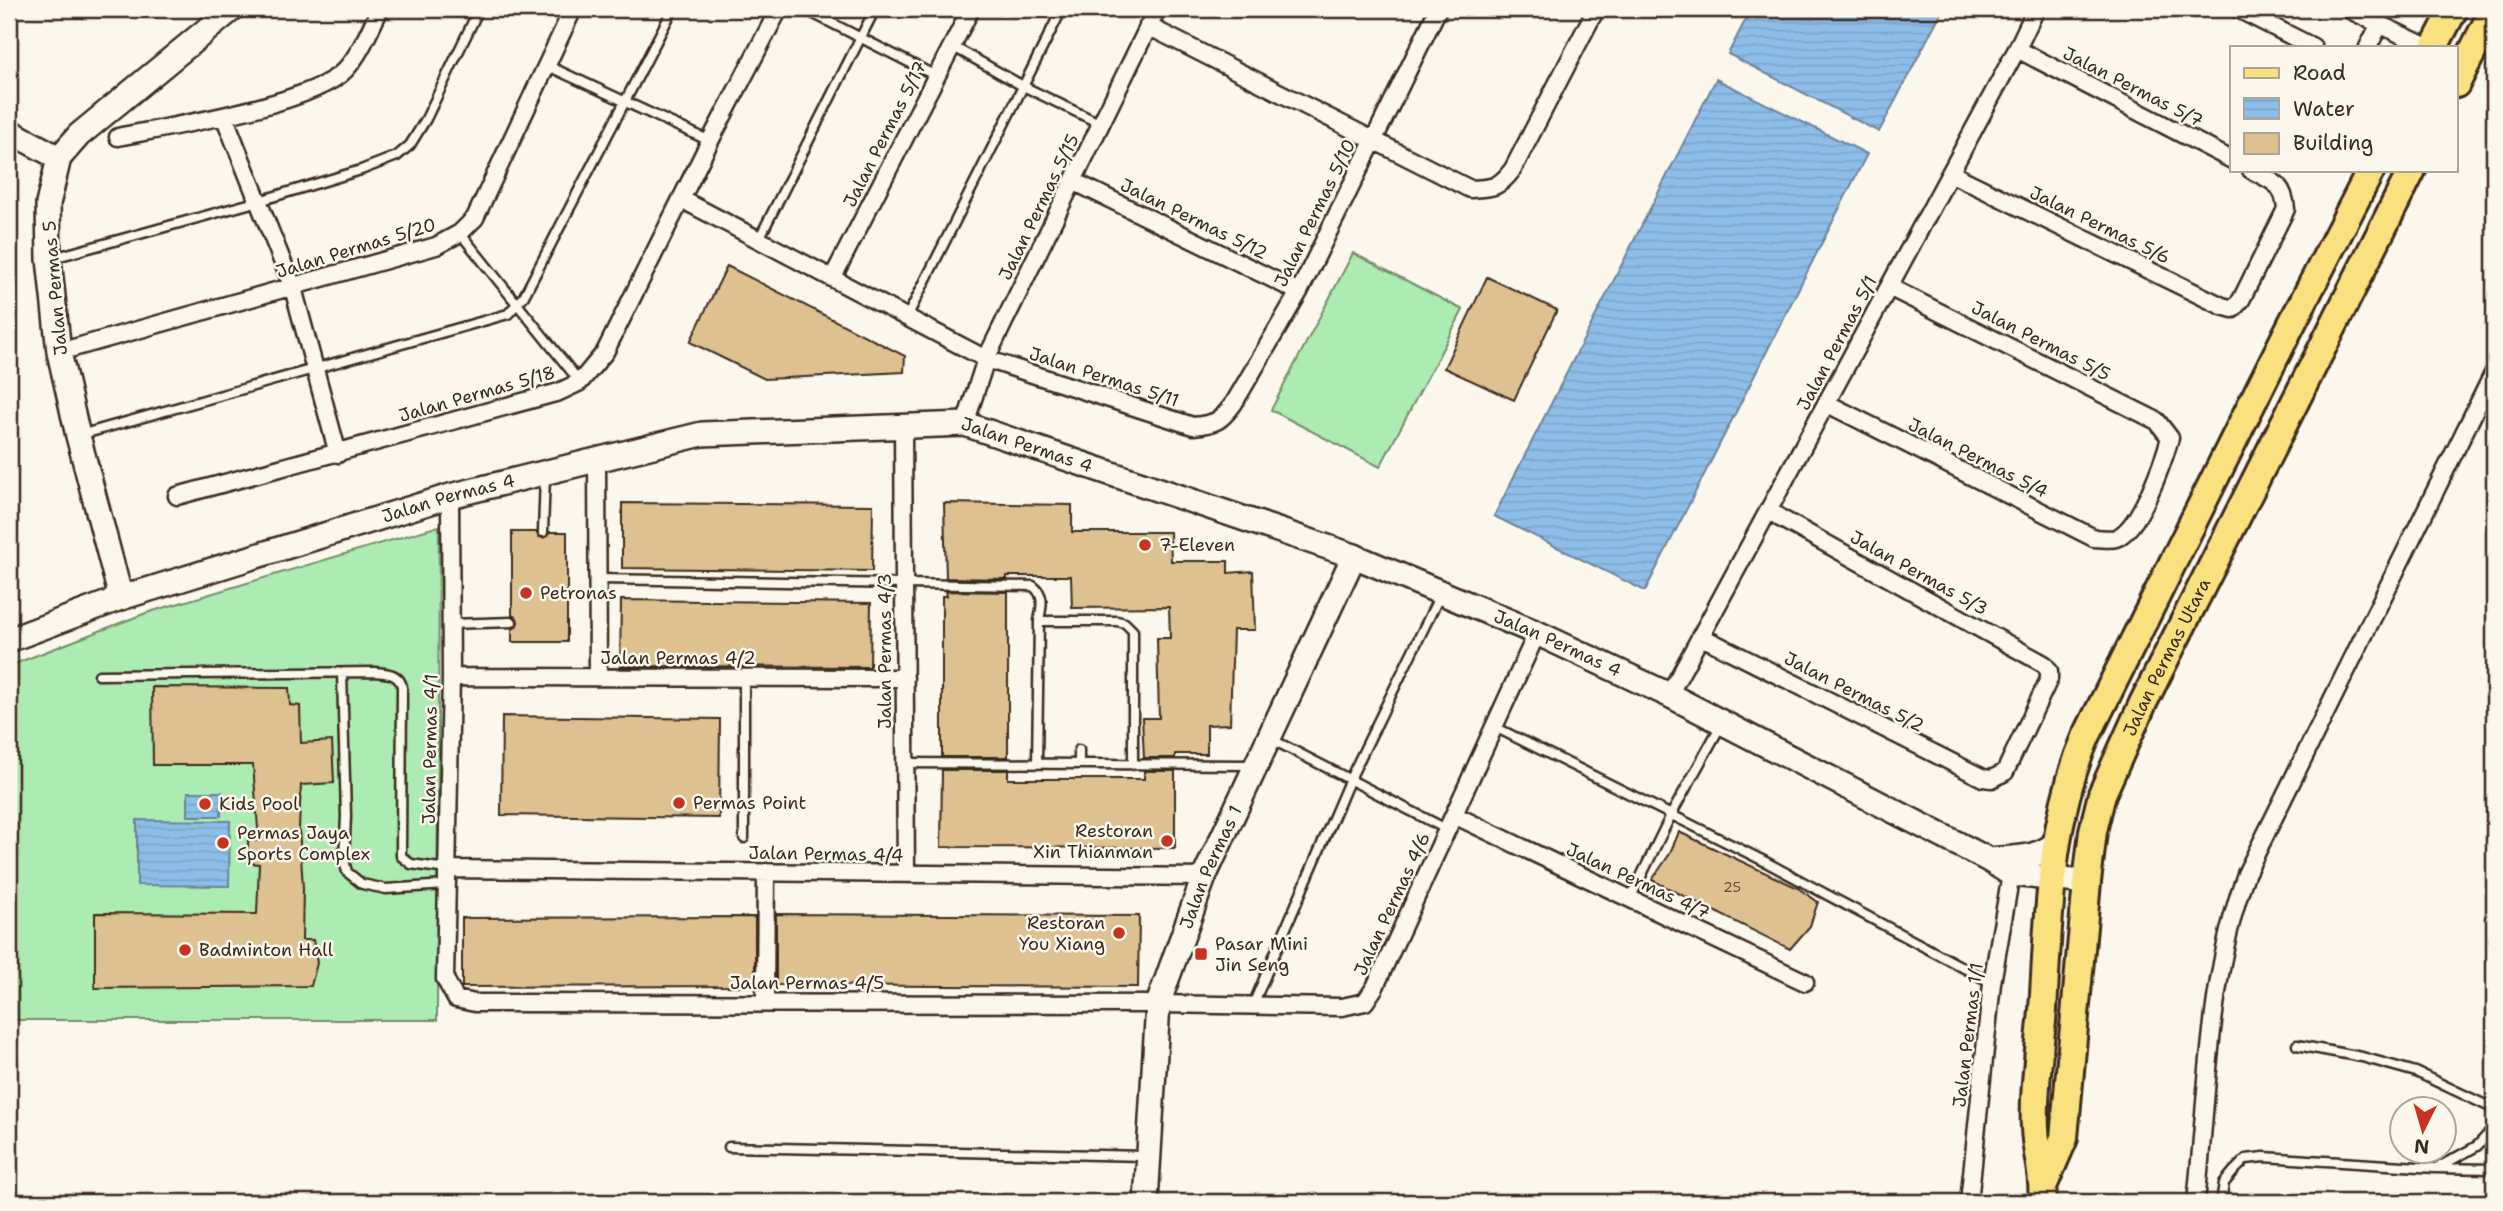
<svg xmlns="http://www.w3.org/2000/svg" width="2503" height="1211" viewBox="0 0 2503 1211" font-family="'Shantell Sans',sans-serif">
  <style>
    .pitch { fill: #acebb2; stroke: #748a68; stroke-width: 2 }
    .water { fill: url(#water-rules); stroke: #6c8398; stroke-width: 2 }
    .building { fill: #ddc191; stroke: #3b2a1e; stroke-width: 2 }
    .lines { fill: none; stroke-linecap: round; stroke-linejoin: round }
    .lane-casing { stroke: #3b2a1e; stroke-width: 13 }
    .street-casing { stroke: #3b2a1e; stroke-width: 21 }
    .secondary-casing { stroke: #3b2a1e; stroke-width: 28 }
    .primary-casing { stroke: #3b2a1e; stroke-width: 32 }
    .lane { stroke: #fbf7ec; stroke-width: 8 }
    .street { stroke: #fbf7ec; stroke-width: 16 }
    .secondary { stroke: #fbf7ec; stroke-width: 23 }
    .primary { stroke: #fae180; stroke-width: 26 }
    .poi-dot { fill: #c8321e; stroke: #fbf7ec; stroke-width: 2.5 }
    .labels { text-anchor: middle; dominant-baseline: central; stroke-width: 5; stroke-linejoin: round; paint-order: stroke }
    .number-label { font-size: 14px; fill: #64503b }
    .street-label { font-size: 18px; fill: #3b2a1e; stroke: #fbf7ec }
    .poi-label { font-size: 18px; fill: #3b2a1e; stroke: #fbf7ec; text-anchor: start }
  </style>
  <defs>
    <pattern id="water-rules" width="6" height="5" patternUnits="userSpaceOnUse" patternTransform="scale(1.75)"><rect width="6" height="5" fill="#8dbee9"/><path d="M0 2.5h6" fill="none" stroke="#7ba3c7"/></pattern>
  </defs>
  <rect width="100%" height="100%" fill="#fbf7ec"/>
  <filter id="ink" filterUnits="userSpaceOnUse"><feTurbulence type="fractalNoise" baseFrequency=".0143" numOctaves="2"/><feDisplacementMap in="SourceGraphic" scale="14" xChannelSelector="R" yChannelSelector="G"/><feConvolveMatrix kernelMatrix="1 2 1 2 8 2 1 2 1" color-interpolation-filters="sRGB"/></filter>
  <g filter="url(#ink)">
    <path class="pitch" d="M1353 253 1463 310 1380 467 1271 410Z
      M439 526 437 1020H9V666L146 613Z"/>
    <path class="water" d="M1751 9H1943L1879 132 1728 54Z
      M1716 79 1867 154 1645 591 1494 516Z
      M188 792H222L221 816H188Z
      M137 820 230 821 229 886 137 885Z"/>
    <path class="building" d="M727 266 905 356 904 372 765 379 690 342Z
      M1487 277 1557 310 1514 400 1444 368Z
      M622 503 873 505 872 571 622 568Z
      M944 503 1072 505V532H1170L1171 561H1228V573L1253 571 1255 630H1233L1230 724 1207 725V754H1175V758H1144L1142 718H1159L1157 638H1170L1169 607 1072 608 1071 576H1007V579L946 578Z
      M512 532H536L539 537 543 538 550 532H567V642H512V629L516 627 518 622 517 618 512 615Z
      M946 591 1008 592V757H942V596H947Z
      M621 600 871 603 870 667 620 666Z
      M152 687 289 688 290 705 300 706 301 743 332 741 334 783 301 785 299 828 303 887 302 940H313L317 963 311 986 95 988V913L257 914 259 864 248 863V840L259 841 253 765H153Z
      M502 716 720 719 719 818 501 815Z
      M942 770H1008V779H1144V771H1175V848L941 847Z
      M1679 832 1798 888 1818 902 1810 926 1790 949 1652 880 1669 855Z
      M776 914 1139 916 1138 987 776 985Z
      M755 917V985L752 986 462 987V918Z"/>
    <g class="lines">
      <g class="lane-casing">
        <path id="lane" d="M804 9 936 76
          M952 46 1023 86 1101 124
          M546 65 710 141
          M460 233 580 382
          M759 239 875 9
          M53 258 259 201 361 170 397 156 410 145 426 119 479 9
          M907 317 1062 9
          M80 435 508 314 524 296 673 9
          M543 532 545 476
          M597 579 1033 586C1046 596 1041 608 1039 621L1037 764
          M1039 621H1117L1125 623 1133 631V765
          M450 624 512 622
          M342 673 346 816 344 860 347 872 362 884 386 889 446 885
          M99 675 375 672C387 673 398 673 402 686L401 856 411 864 447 869
          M1495 727 1762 860 1992 983
          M1271 739 1448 830
          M905 763 1252 765
          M1079 764V750
          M744 838V678
          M1630 899 1671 815 1721 725
          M1252 1007 1349 781 1440 595
          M2297 1045 2362 1057 2416 1072 2494 1109
          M729 1147 1145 1156
          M2437 1168 2477 1146 2494 1128
          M2221 1202 2224 1183 2234 1171 2246 1159 2264 1157 2435 1168 2494 1169"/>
      </g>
      <g class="street-casing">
        <path id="street" d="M2238 9 2313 47
          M2348 9 2427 47
          M1148 26 1470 189C1493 188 1499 188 1513 169L1596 9
          M2368 47 2380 24
          M2017 49 2232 160
          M224 116 293 288 338 454
          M118 137C168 127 313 104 345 70 361 53 370 29 380 9
          M1950 173 2222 306 2233 309 2241 300 2286 209C2284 183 2272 181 2251 170
          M1073 181 1299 292
          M683 200 986 359 1193 426C1216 424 1221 421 1234 403L1299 292 1438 9
          M833 277 971 9
          M59 352 436 246 460 233 475 218 573 9
          M1826 403 2094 538C2101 538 2110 540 2116 538 2140 529 2163 462 2170 438L2157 421 1889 287
          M965 424 986 359 1157 9
          M903 428 906 874
          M597 460 598 677
          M177 496 559 392 580 382 605 352 710 141 779 9
          M450 496 451 677 445 979 456 999 475 1003 1158 1004 1342 1007 1365 1002 1375 987 1537 633
          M1700 636 1983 778 1992 779 2005 772 2049 679V671L2044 664 1780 518 1769 509
          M451 677 905 678
          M1669 695 2017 49 2036 9
          M1454 815 1805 982
          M447 869 1204 877
          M765 1002 766 872
          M1969 1202 1992 983 2011 874
          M2196 1202C2208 1093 2208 978 2246 874L2494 372"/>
      </g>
      <g class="secondary-casing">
        <g id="secondary">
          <path d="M9 131 59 158"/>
          <path d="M121 598 78 436 59 352 49 259 48 204 59 158 79 135 232 9"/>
          <path id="s1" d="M9 640 121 598 450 496 702 434 965 424 1354 556 1537 633 1669 695 1989 860 2011 874 2087 882"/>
          <path d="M1989 860C2014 857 2037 860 2057 842"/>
          <path id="s2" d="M1146 1202 1158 1004 1204 877 1354 556"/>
        </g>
      </g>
      <g class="primary-casing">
        <g id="primary">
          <path d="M2434 47 2454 9"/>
          <path d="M2456 84 2494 9"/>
          <path id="s3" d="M2044 1184 2064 1138 2087 882 2093 831 2102 794 2143 703 2412 170"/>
          <path d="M2042 1202C2045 1176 2036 1154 2035 1128 2033 1092 2040 1047 2043 1010 2049 918 2049 823 2086 737L2288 331 2371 170"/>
        </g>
      </g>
      <use href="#lane" class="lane"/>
      <use href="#street" class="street"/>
      <use href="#secondary" class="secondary"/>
      <use href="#primary" class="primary"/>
    </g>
  </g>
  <g class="poi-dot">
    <circle cx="1145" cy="545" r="7"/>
    <circle cx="526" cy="593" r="7"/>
    <circle cx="679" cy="803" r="7"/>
    <circle cx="205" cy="804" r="7"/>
    <circle cx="1167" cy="841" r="7"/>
    <circle cx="223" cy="843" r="7"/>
    <circle cx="1119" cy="933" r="7"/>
    <circle cx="185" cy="950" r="7"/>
    <rect x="1194" y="947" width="14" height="14" rx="3.5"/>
  </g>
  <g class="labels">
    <g class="number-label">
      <text x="1732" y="887">25</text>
    </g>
    <g class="street-label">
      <text transform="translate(2133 87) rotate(27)">Jalan Permas 5/7</text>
      <text transform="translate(885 134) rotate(-63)">Jalan Permas 5/17</text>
      <text transform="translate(1039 207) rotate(-64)">Jalan Permas 5/15</text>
      <text transform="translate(1315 213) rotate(-64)">Jalan Permas 5/10</text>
      <text transform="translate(1194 219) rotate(26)">Jalan Permas 5/12</text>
      <text transform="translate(2100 225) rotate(26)">Jalan Permas 5/6</text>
      <text transform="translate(356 248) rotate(-17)">Jalan Permas 5/20</text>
      <text transform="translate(55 288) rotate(-95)">Jalan Permas 5</text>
      <text transform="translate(2041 341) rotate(27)">Jalan Permas 5/5</text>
      <text transform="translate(1837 343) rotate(-62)">Jalan Permas 5/1</text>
      <text transform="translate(1104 377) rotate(18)">Jalan Permas 5/11</text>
      <text transform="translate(477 394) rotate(-16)">Jalan Permas 5/18</text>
      <text stroke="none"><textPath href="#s1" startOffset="1052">Jalan Permas 4</textPath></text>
      <text transform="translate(1978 458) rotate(27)">Jalan Permas 5/4</text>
      <text stroke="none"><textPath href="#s1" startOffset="462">Jalan Permas 4</textPath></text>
      <text transform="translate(1919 573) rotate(29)">Jalan Permas 5/3</text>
      <text stroke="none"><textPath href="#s1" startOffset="1619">Jalan Permas 4</textPath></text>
      <text transform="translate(885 651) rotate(-90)">Jalan Permas 4/3</text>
      <text x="678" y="658">Jalan Permas 4/2</text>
      <text stroke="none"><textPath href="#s3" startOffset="548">Jalan Permas Utara</textPath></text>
      <text transform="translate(1854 692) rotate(27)">Jalan Permas 5/2</text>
      <text transform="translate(430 749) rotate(-89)">Jalan Permas 4/1</text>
      <text transform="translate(826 854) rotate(1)">Jalan Permas 4/4</text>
      <text stroke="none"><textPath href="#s2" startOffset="345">Jalan Permas 1</textPath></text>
      <text transform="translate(1638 881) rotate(25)">Jalan Permas 4/7</text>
      <text transform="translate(1392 904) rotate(-65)">Jalan Permas 4/6</text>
      <text x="807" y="983">Jalan Permas 4/5</text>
      <text transform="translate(1968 1035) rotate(-83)">Jalan Permas 1/1</text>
    </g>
    <g class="poi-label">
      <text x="1159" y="545">7-Eleven</text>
      <text x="540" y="593">Petronas</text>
      <text x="693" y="803">Permas Point</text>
      <text x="219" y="804">Kids Pool</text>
      <text x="1153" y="831" text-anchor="end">Restoran<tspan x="1153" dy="21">Xin Thianman</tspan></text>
      <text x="237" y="833">Permas Jaya<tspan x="237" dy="21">Sports Complex</tspan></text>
      <text x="1105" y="923" text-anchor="end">Restoran<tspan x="1105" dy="21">You Xiang</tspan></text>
      <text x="1215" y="944">Pasar Mini<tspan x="1215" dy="21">Jin Seng</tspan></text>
      <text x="199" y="950">Badminton Hall</text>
    </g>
  </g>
  <rect width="2503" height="1211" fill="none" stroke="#fbf7ec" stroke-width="35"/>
  <rect x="18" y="18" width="2468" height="1176" fill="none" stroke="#3b2a1e" stroke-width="2.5" filter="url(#ink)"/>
  <rect x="2230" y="46" width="228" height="126" fill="#fbf7ec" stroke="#aea59a" stroke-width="2"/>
  <rect x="2244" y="68" width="35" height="10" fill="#fae180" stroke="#aea59a" stroke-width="2"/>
  <text x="2293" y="80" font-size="21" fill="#3b2a1e">Road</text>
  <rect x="2244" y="98" width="35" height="21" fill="url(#water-rules)" stroke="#aea59a" stroke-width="2"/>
  <text x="2293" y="116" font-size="21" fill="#3b2a1e">Water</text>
  <rect x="2244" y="133" width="35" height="21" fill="#ddc191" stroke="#aea59a" stroke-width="2"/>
  <text x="2293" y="150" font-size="21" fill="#3b2a1e">Building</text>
  <g transform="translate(2423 1130) rotate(185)"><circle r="33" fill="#fbf7ec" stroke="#aea59a" stroke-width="2"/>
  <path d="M0-5L12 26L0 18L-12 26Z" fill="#c8321e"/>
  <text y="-10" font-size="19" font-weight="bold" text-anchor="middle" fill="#3b2a1e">N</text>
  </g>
</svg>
